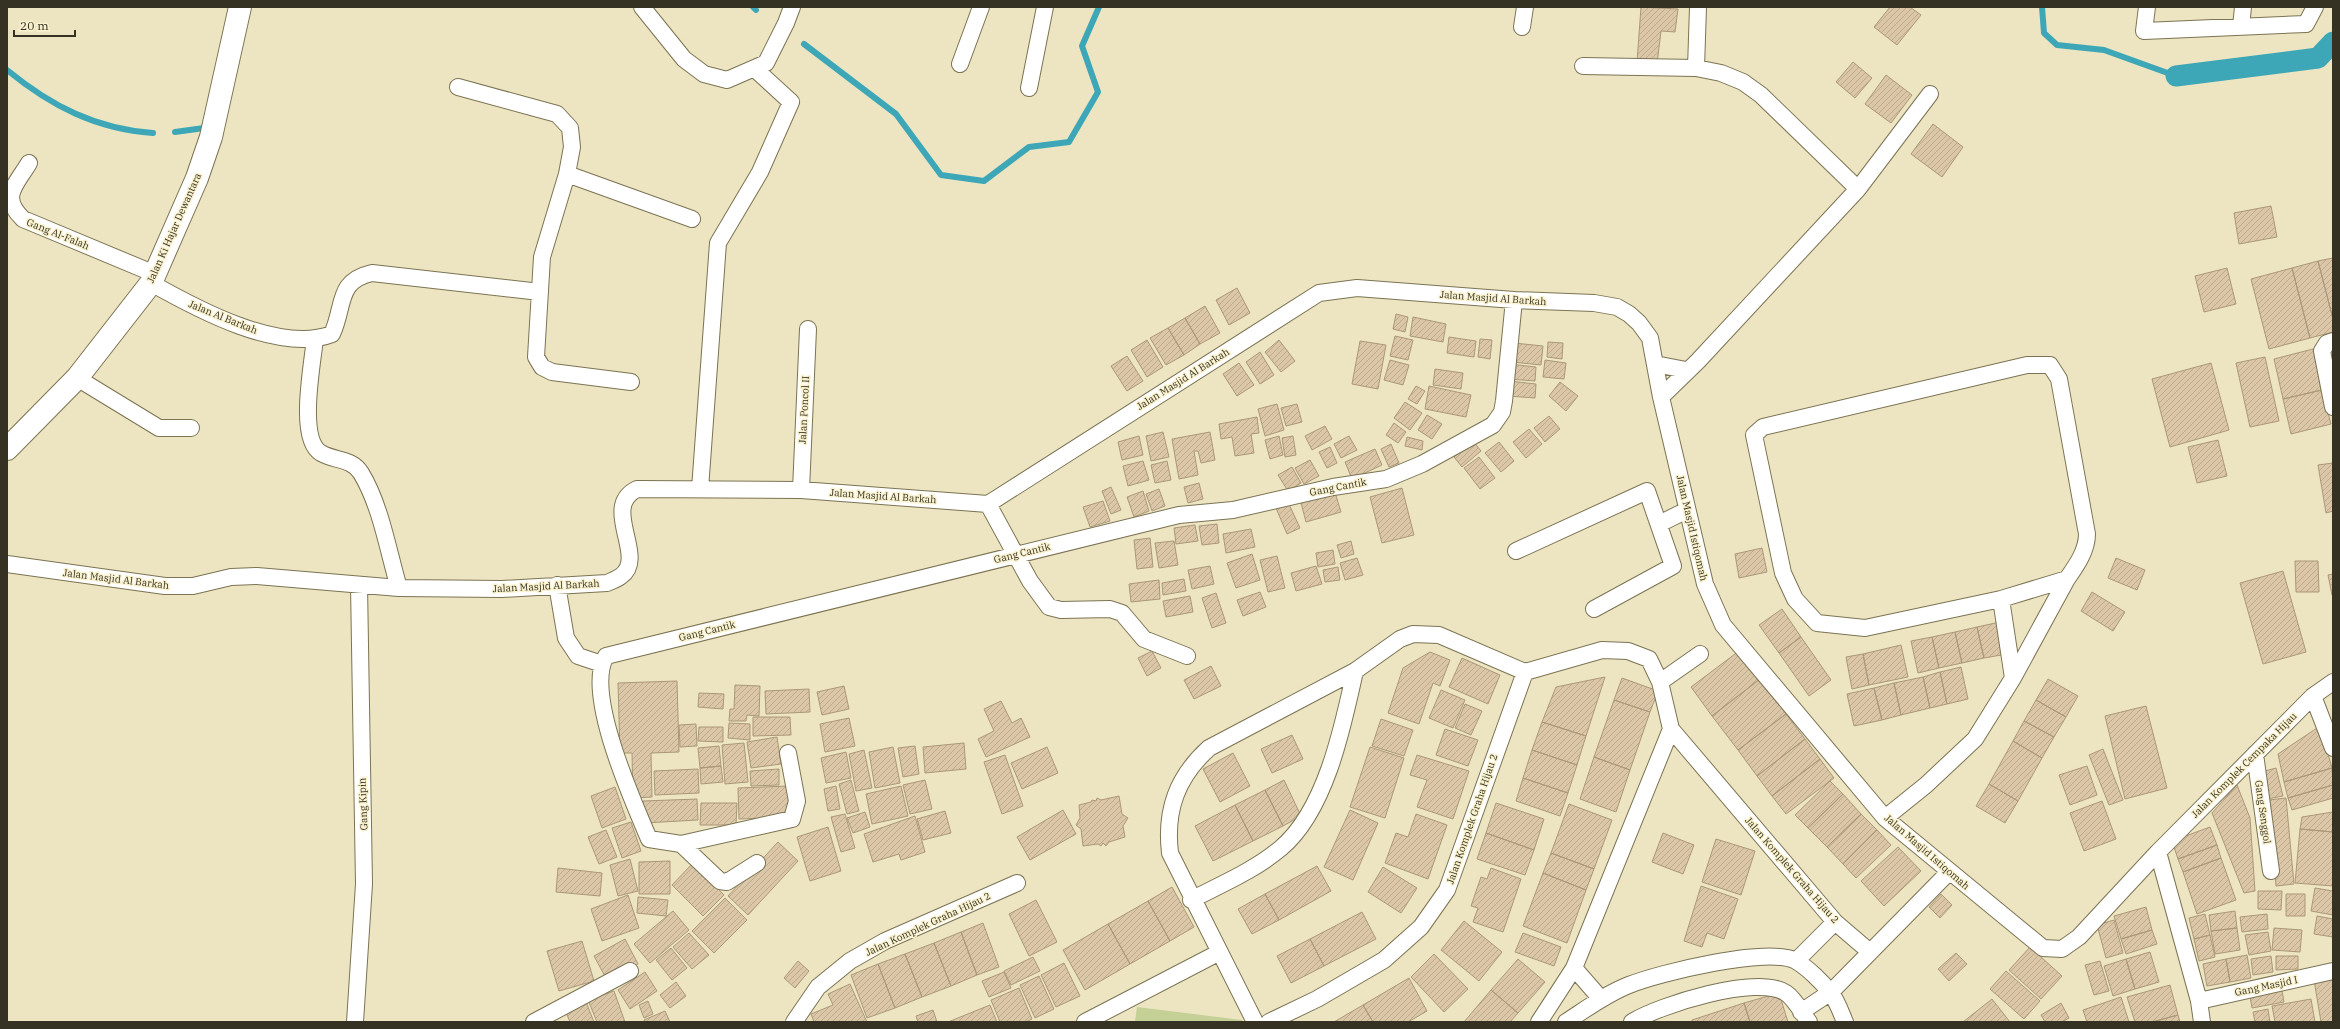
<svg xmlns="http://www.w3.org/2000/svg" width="2340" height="1029" viewBox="0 0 2340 1029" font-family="'IBM Plex Serif',serif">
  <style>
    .garden { fill: #c5d097 }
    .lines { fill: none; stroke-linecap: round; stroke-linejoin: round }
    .stream { stroke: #3da7b7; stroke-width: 6 }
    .canal { stroke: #3da7b7; stroke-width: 21 }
    .building { fill: url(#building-hatch); stroke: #ab9779 }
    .minor-casing { stroke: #7b7353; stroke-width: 18 }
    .secondary-casing { stroke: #7b7353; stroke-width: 24 }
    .minor { stroke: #fff; stroke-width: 16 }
    .secondary { stroke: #fff; stroke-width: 22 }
    .labels { text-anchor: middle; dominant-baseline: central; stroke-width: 3; stroke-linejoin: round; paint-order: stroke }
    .street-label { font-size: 10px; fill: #353224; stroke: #faf2ce }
  </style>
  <defs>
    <pattern id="building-hatch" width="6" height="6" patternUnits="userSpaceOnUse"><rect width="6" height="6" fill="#dbc7a7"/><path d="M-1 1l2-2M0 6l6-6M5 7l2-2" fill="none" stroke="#bdab90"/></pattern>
  </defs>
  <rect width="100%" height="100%" fill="#ede5c1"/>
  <path class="garden" d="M1137 1007 1242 1020V1022H1135Z"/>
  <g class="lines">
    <path class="stream" d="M753 7 756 10
      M2042 7 2044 33 2057 45 2104 50 2176 76
      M804 44 896 114 941 175 984 181 1029 147 1069 142 1098 92 1082 46 1099 7
      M7 70C51 106 96 129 153 133
      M175 132 204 128 205 123"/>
    <path class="canal" d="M2176 76 2318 58 2333 42"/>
  </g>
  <path class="building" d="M1641 7 1678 9 1675 32 1661 31 1657 64 1637 62Z
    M1890 7H1910L1921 15 1897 45 1874 27Z
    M1853 62 1872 78 1855 98 1836 82Z
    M1886 75 1912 95 1891 123 1865 104Z
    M1933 124 1963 147 1942 177 1911 154Z
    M2271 206 2277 237 2239 244 2234 213Z
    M2333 258V319L2318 261Z
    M2318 261 2333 319V332L2310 338 2292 268Z
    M2227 268 2236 304 2204 312 2195 276Z
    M2292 268 2310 338 2269 349 2251 279Z
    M1237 288 1250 313 1229 325 1216 300Z
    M1205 306 1220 333 1200 344 1185 318Z
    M1396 314 1408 317 1405 332 1393 329Z
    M1413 317 1446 324 1443 342 1410 336Z
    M1185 318 1200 344 1184 355 1168 328Z
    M1168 328 1184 355 1166 365 1150 338Z
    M1395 336 1413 340 1408 360 1390 356Z
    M1449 337 1476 341 1474 357 1447 353Z
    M1480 339 1492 340 1490 359 1478 357Z
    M1147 340 1163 367 1147 377 1131 350Z
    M1279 340 1295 361 1281 372 1265 352Z
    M1360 341 1386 345 1378 389 1352 384Z
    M1548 342 1563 343 1562 359 1547 357Z
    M1514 343 1543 346 1541 365 1512 362Z
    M2313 349 2322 390 2283 399 2274 359Z
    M1260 352 1274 375 1260 384 1246 362Z
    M1127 356 1143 381 1127 391 1111 366Z
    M2265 357 2279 421 2250 427 2236 363Z
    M1390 360 1409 365 1403 385 1384 380Z
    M1545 360 1566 363 1564 379 1543 377Z
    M1239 363 1254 385 1237 396 1223 374Z
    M2211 363 2229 430 2170 447 2152 379Z
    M1509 364 1536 367 1535 381 1508 379Z
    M1435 369 1463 373 1461 389 1433 385Z
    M1509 381 1536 384 1535 398 1508 396Z
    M1560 382 1578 396 1566 411 1549 396Z
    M1416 386 1425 391 1417 404 1408 399Z
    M1429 386 1471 395 1466 417 1425 409Z
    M2322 390 2331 424 2291 434 2283 399Z
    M1405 402 1422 413 1410 430 1394 418Z
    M1277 404 1284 430 1265 436 1258 409Z
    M1297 404 1302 422 1286 426 1281 408Z
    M1427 415 1442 424 1432 439 1418 430Z
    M1549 416 1560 429 1545 442 1534 428Z
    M1257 417 1259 433 1251 434 1254 453 1235 456 1232 437 1221 439 1219 424Z
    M1394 423 1406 432 1398 443 1386 435Z
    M1325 426 1332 439 1312 450 1305 436Z
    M1529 429 1542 444 1526 458 1513 442Z
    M1163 432 1169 457 1151 461 1146 436Z
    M1210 432 1215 460 1201 463 1198 451H1194L1198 475 1179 479 1172 439Z
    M1139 436 1143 455 1122 460 1118 442Z
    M1279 436 1283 455 1270 459 1265 440Z
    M1293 436 1296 455 1285 457 1282 438Z
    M1349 436 1357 450 1341 458 1334 444Z
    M1407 437 1423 441 1422 450 1405 446Z
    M2218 440 2227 476 2197 483 2188 447Z
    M1473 441 1481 451 1462 467 1454 457Z
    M1499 442 1514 461 1501 472 1485 453Z
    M1391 444 1399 463 1389 467 1381 449Z
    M1330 447 1337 463 1327 468 1319 452Z
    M1375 449 1382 465 1352 479 1345 462Z
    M1479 457 1495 478 1480 489 1464 468Z
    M1310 460 1319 476 1304 484 1295 468Z
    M1143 461 1149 480 1128 486 1123 466Z
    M1167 461 1171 480 1155 483 1151 465Z
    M2333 463V511L2326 513 2318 465Z
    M1292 467 1301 483 1288 491 1278 475Z
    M1199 483 1203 499 1188 503 1184 487Z
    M1111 487 1121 510 1111 514 1102 491Z
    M1402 488 1414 535 1382 543 1370 497Z
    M1159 489 1165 506 1152 511 1146 494Z
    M1334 489 1341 512 1306 522 1300 499Z
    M1143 491 1149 511 1134 517 1127 497Z
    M1103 501 1110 521 1090 527 1083 507Z
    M1288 502 1300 528 1287 534 1276 508Z
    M1217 524 1219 543 1202 545 1199 526Z
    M1195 525 1198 541 1176 544 1174 528Z
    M1251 529 1255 547 1226 553 1223 534Z
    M1150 538 1153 567 1137 569 1134 540Z
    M1174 541 1178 565 1159 568 1155 543Z
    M1351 541 1354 554 1341 558 1337 545Z
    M1762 548 1767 572 1739 578 1735 554Z
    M1333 550 1335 564 1318 567 1316 553Z
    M1252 554 1260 580 1236 588 1227 563Z
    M1277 556 1285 588 1268 592 1260 560Z
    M1357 558 1363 575 1345 580 1340 563Z
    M2116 558 2145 570 2137 590 2108 578Z
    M2295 561H2318L2319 592H2296Z
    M1210 566 1214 584 1192 589 1188 570Z
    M1316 566 1322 584 1296 591 1291 573Z
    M1338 567 1340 580 1325 582 1323 570Z
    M2283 571 2306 652 2263 664 2240 583Z
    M2333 574V595H2332L2328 575Z
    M1184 579 1186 591 1163 595 1162 583Z
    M1159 580 1160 599 1131 602 1129 584Z
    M1260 592 1266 607 1243 616 1237 600Z
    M2092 592 2125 612 2113 631 2081 611Z
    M1216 593 1226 623 1212 628 1202 598Z
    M1190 596 1193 612 1166 617 1163 601Z
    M1782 609 1801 637 1779 653 1759 625Z
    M2000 622 2007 654 1984 658 1977 627Z
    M1977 627 1984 658 1962 663 1955 632Z
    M1955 632 1962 663 1939 668 1932 637Z
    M1801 637 1831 680 1809 696 1779 653Z
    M1932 637 1939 668 1918 673 1911 641Z
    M1901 645 1908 677 1869 685 1863 654Z
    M1152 651 1161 668 1147 676 1138 658Z
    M1739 651 1760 679 1712 716 1691 687Z
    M1430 652 1450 660 1440 686 1433 683 1419 724 1388 713 1403 668Z
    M1863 654 1869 685 1852 689 1846 657Z
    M1462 658 1500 675 1488 704 1449 687Z
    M1211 666 1221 686 1194 699 1184 680Z
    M1961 667 1968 699 1947 704 1940 672Z
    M1940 672 1947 704 1930 708 1923 677Z
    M1605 677 1586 736 1542 722 1556 687Z
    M1923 677 1930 708 1901 715 1894 683Z
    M1622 678 1658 691 1650 712 1614 700Z
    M1760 679 1786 714 1738 750 1712 716Z
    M2048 679 2078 696 2066 717 2036 700Z
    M677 681 679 752 651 753 652 797 633 798 632 753H620L618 683Z
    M1894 683 1901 715 1882 720 1874 688Z
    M735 685 760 686 759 716 747 715 746 721H729L730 709H734Z
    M844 686 849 709 822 715 817 692Z
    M1874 688 1882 720 1854 726 1847 694Z
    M809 689 810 712 766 714 765 691Z
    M1441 690 1465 700 1453 728 1429 718Z
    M699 693 724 694 723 709 698 707Z
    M1614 700 1650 712 1630 770 1594 757Z
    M2036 700 2066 717 2054 737 2024 721Z
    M1001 701 1012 723 1021 718 1030 737 986 757 978 739 994 731 984 709Z
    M1465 704 1482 711 1471 735 1455 728Z
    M2146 706 2167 788 2125 799 2105 716Z
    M1786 714 1805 739 1757 776 1738 750Z
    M753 717H790L791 735 753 736Z
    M849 718 855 746 825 752 820 724Z
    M1381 719 1413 730 1404 756 1372 746Z
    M2024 721 2054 737 2042 758 2013 741Z
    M1542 722 1586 736 1577 765 1532 750Z
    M729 723 750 724V740L728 738Z
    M696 724 697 746 680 747 679 725Z
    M2320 726 2332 768 2284 782 2278 754Z
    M699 727H723V742L698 741Z
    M1445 729 1478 740 1468 766 1436 755Z
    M1292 735 1303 759 1272 773 1261 749Z
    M777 737 781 764 751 768 747 742Z
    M1805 739 1820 759 1772 796 1757 776Z
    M2013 741 2042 758 2018 801 1989 784Z
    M744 743 748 782 725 784 722 745Z
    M964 743 966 769 925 773 923 747Z
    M719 746 721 766 700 768 698 748Z
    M915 746 919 774 903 777 898 748Z
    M893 747 900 783 875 788 869 752Z
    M1047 747 1058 773 1022 789 1011 763Z
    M1370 747 1404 758 1385 818 1350 807Z
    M2103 749 2123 800 2109 805 2089 755Z
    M864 750 872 788 856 791 849 754Z
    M1532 750 1577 765 1568 793 1523 778Z
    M846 752 851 778 826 783 821 758Z
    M1233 753 1250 786 1220 802 1203 769Z
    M1005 755 1023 806 1002 814 984 762Z
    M1417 755 1469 771 1453 819 1417 807 1427 780 1410 775Z
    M1594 757 1630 770 1616 812 1580 799Z
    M1820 759 1834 778 1786 814 1772 796Z
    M721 766 723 782 701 784 700 768Z
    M2087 766 2097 795 2070 805 2059 775Z
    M2276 768 2283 796 2267 799 2261 772Z
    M2332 768 2333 785 2288 798 2284 782Z
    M698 769 699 793 655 795 654 771Z
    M779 769V785L751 786 750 771Z
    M1523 778 1568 793 1560 816 1516 801Z
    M851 780 859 811 847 814 839 784Z
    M925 780 932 809 910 814 903 785Z
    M1284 780 1301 816 1283 826 1265 790Z
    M1830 781 1843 794 1808 828 1795 815Z
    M1989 784 2018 801 2005 823 1976 806Z
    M2237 785 2250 818 2255 891 2244 893 2212 813Z
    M2333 785V798L2292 810 2288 798Z
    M789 786 790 817 739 819 738 788Z
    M836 786 840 809 828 811 824 789Z
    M901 786 908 816 872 824 866 794Z
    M615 787 626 819 602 828 591 796Z
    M1265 790 1283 826 1253 841 1235 805Z
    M1843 794 1861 814 1827 847 1808 828Z
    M1119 796 1122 814 1128 818 1123 826 1125 837 1109 842 1106 846 1103 843 1101 846 1098 844 1083 846 1081 829 1076 825 1080 818 1079 805 1091 802 1092 800 1096 801 1097 798 1101 800Z
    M2286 798 2294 884 2276 886 2269 800Z
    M697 799 698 820 644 823 643 801Z
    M2102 801 2116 839 2084 851 2070 813Z
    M701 803H737L736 825H700Z
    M1496 803 1544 819 1534 850 1486 833Z
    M1569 804 1612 820 1594 869 1551 853Z
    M1235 805 1253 841 1213 861 1195 826Z
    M1063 810 1076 834 1030 860 1017 837Z
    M1350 810 1378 823 1353 880 1324 867Z
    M945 811 951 833 923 840 917 819Z
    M865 812 870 827 853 833 847 818Z
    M2333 812V832L2300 829 2302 817Z
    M845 814 855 848 841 852 831 817Z
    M1416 814 1447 825 1428 879 1385 863 1396 833 1408 837Z
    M1861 814 1877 830 1843 864 1827 847Z
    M915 816 925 852 901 860 899 854 873 862 864 834Z
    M631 822 641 851 622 858 612 828Z
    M828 827 841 871 810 881 797 837Z
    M2210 827 2217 845 2178 859 2172 841Z
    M2300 829 2333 832V886L2295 883Z
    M606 830 617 857 599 864 588 837Z
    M1877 830 1891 845 1856 878 1843 864Z
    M1486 833 1534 850 1525 875 1477 859Z
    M1663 833 1694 845 1683 874 1652 862Z
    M1716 839 1755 851 1741 895 1702 882Z
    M778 842 798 861 748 915 728 896Z
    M2217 845 2221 858 2183 872 2178 859Z
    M1898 847 1921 871 1884 906 1861 881Z
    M1551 853 1594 869 1586 890 1543 873Z
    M2221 858 2236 900 2197 914 2183 872Z
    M630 859 638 891 618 896 610 865Z
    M670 861V894H639V862Z
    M693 863 724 895 703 916 672 885Z
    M1317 866 1331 891 1279 920 1265 894Z
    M1383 867 1417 888 1401 913 1368 892Z
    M558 868 602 873 600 896 556 892Z
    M1491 868 1521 879 1503 932 1473 922 1478 908 1471 906 1481 877 1487 879Z
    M1543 873 1586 890 1567 943 1523 926Z
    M1701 886 1738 899 1724 939 1707 933 1702 947 1684 941Z
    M1172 887 1194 927 1170 941 1148 901Z
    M2315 888 2333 891V915L2311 911Z
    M2258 891H2282L2281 910 2258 909Z
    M1265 894 1279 920 1252 934 1238 909Z
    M1941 894 1952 905 1940 918 1929 907Z
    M2286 894H2305V916H2286Z
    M628 895 639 928 602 941 591 909Z
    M638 897 668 900 666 916 637 913Z
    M725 898 747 920 714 953 692 931Z
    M1036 900 1057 942 1029 956 1009 914Z
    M1148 901 1170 941 1130 964 1108 924Z
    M2146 907 2152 930 2121 939 2114 916Z
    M673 911 689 930 650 963 634 944Z
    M2235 911 2237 928 2211 931 2209 915Z
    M1362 912 1376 939 1324 966 1310 939Z
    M2205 914 2210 935 2194 939 2189 918Z
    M2267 914 2268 929 2242 932 2240 917Z
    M2317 916 2333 919V937L2314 934Z
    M2114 920 2123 953 2106 958 2097 925Z
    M1464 921 1502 952 1479 981 1441 950Z
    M983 923 999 967 977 975 961 932Z
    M1108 924 1130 964 1085 990 1063 950Z
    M2237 928 2240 950 2215 954 2211 931Z
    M2274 928 2302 930 2300 952 2272 950Z
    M2152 930 2157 944 2126 954 2121 939Z
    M961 932 977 975 951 986 934 943Z
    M2268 932 2271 951 2249 955 2245 935Z
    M689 933 709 955 692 969 673 947Z
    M1523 933 1561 947 1554 966 1515 952Z
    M2210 935 2215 957 2199 961 2194 939Z
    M625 939 638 964 607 980 594 956Z
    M1310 939 1324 966 1291 983 1277 956Z
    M582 941 594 981 559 991 547 951Z
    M934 943 951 986 922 997 905 954Z
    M2030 947 2062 976 2041 999 2009 970Z
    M671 948 687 968 672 980 656 960Z
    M2150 952 2159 982 2135 989 2126 959Z
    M1956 953 1967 964 1949 981 1938 969Z
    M905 954 922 997 895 1008 878 964Z
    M1434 954 1468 989 1444 1012 1411 977Z
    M2247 955 2251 978 2230 982 2226 959Z
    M2271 956 2273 972 2253 975 2251 959Z
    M2276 956H2298V969L2276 970Z
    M1033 957 1040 971 1011 985 1004 971Z
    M1518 959 1545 982 1518 1013 1491 990Z
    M2126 959 2135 989 2113 996 2104 966Z
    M2226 959 2230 982 2207 986 2203 964Z
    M798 961 809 971 795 988 784 978Z
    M2100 961 2109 991 2094 995 2085 965Z
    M1064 963 1080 996 1056 1007 1041 975Z
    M878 964 895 1008 867 1018 851 975Z
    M2006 971 2040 1001 2024 1019 1990 989Z
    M645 972 657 991 630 1009 618 990Z
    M1004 972 1011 988 989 997 982 981Z
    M1039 976 1054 1009 1035 1018 1020 985Z
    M2333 977V1022H2321L2314 980Z
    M1409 978 1427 1011 1408 1022H1373L1363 1005Z
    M676 982 686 996 670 1008 660 995Z
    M850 984 867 1022H814L811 1014 833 1005 828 994Z
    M2170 985 2178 1015 2152 1022H2135L2127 997Z
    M2281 985 2284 1002 2252 1008 2249 991Z
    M1019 988 1032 1019 1026 1022H1000L991 1000Z
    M1491 990 1518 1013 1510 1022H1464Z
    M614 991 625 1022H597L588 1000Z
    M1779 993 1788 1022H1750L1744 1003Z
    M2121 997 2129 1022H2087L2083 1010Z
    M1992 999 2010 1022H1963Z
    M2311 999 2315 1022H2275L2272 1006Z
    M648 1001 653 1014 644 1018 639 1005Z
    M586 1002 594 1022H570L565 1010Z
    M1744 1003 1750 1022H1692V1020Z
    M2061 1003 2069 1018 2062 1022H2045L2041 1015Z
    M990 1005 997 1022H948Z
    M1363 1005 1373 1022H1334Z
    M2268 1009 2270 1022H2255L2253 1012Z
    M933 1010 937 1022H918L916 1016Z
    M665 1011 670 1022H645L644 1020Z
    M2178 1015 2180 1022H2152Z"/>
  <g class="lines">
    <g class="minor-casing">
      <path id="minor" d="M642 7 684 59 704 74 727 80 766 63 786 23 792 7
        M2147 7 2144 31 2306 24 2315 7
        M1522 27 1525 7
        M2241 27 2243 7
        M960 64 981 7
        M1583 66 1696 68
        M458 87 557 114 570 128 572 147 567 174 542 257 536 357 542 367 552 372 631 382
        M1029 88 1045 7
        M29 163C15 186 0 197 23 219L155 274
        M567 174 692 219
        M1858 189 1930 94
        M151 283C197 309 280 354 332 334 345 306 336 281 372 273L540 292
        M315 338C313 362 297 439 321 453 334 461 352 458 361 473 381 506 388 551 399 588
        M2333 341 2327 343 2322 351 2333 407
        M1655 364 1686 370
        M77 378 159 428H191
        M1661 397 1698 361 1858 189 1761 95 1743 82 1721 73 1696 68 1698 7
        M700 489 718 243 760 172 791 102 755 69
        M801 490 808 329
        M988 504 1030 581 1049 607 1061 610 1110 609 1122 613 1144 639 1187 656
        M1659 524 1687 510
        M1516 551 1647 491 1673 566 1594 609
        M7 564 165 586H193L231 577 257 576 399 588 502 589 607 583C612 581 617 579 621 576 648 557 600 507 637 489L801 490 988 504 1319 293 1357 288 1514 300 1594 303 1617 307 1629 314 1639 323 1650 338 1661 397 1705 584 1723 625 1885 818 2043 948 2062 949 2079 937 2158 852 2313 696 2333 682
        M557 585 566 638 578 656 602 664
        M2001 599 2013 678
        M1660 682 1700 654
        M2313 696 2333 748
        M788 753 797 801 792 819 681 844 649 839C633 801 584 693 606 656L1179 515 1233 510 1333 487 1386 479 1422 464 1493 425 1502 412 1504 401 1514 300
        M2255 754 2271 871
        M1885 818 1926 785 1975 739 2013 678 2067 579 2001 599 1865 628 1817 623 1795 599 1783 573 1754 435 1763 427 2027 365H2050L2059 379 2087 534C2087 551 2076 566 2067 579
        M681 844 720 881 727 882 757 863
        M2158 852 2199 1001 2202 1022
        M1191 900C1222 884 1255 870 1281 848 1326 810 1343 726 1355 671
        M1796 961 1835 922
        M1574 968 1601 999
        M2199 1001 2333 971
        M1801 1012 1831 992 1949 872
        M355 1022 364 884 359 585
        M534 1022 630 971
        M794 1022 818 987 850 961 885 941 1017 883
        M1085 1022 1218 953
        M1255 1022 1170 853C1165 810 1177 777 1209 748L1355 671 1400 639 1413 634 1439 635 1525 672 1602 650 1628 651 1649 659 1660 682 1671 729 1835 922 1870 952
        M1269 1022 1317 999 1384 960 1421 927 1447 890 1525 672
        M1539 1022 1574 968 1671 729
        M1566 1022C1586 1009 1606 994 1629 985 1659 973 1769 946 1796 961 1808 968 1822 982 1830 992 1837 1000 1841 1013 1845 1022
        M1632 1022C1660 1005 1757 974 1786 993 1795 999 1802 1013 1809 1022"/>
    </g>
    <g class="secondary-casing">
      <path id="secondary" d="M7 449 77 378 151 283 197 178 211 137 240 7"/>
    </g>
    <use href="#minor" class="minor"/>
    <use href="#secondary" class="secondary"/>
  </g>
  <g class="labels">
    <g class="street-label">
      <text transform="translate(174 228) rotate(-66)">Jalan Ki Hajar Dewantara</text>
      <text transform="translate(58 234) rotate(22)">Gang Al-Falah</text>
      <text transform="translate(1493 298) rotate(4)">Jalan Masjid Al Barkah</text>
      <text transform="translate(223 317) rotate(22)">Jalan Al Barkah</text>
      <text transform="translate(1183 379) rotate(-32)">Jalan Masjid Al Barkah</text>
      <text transform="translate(804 410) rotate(-87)">Jalan Poncol II</text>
      <text transform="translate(1338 487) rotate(-11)">Gang Cantik</text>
      <text transform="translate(883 496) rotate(4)">Jalan Masjid Al Barkah</text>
      <text transform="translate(1692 528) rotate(77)">Jalan Masjid Istiqomah</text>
      <text transform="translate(1022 553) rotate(-14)">Gang Cantik</text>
      <text transform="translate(116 579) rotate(7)">Jalan Masjid Al Barkah</text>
      <text transform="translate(546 586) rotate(-3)">Jalan Masjid Al Barkah</text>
      <text transform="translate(707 631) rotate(-14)">Gang Cantik</text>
      <text transform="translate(2244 765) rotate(-45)">Jalan Komplek Cempaka Hijau</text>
      <text transform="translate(363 804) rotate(-92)">Gang Kipin</text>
      <text transform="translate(2263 812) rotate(82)">Gang Senggol</text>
      <text transform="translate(1472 819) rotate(-71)">Jalan Komplek Graha Hijau 2</text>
      <text transform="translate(1927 852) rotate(41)">Jalan Masjid Istiqomah</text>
      <text transform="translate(1792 870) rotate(49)">Jalan Komplek Graha Hijau 2</text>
      <text transform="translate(928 924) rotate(-25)">Jalan Komplek Graha Hijau 2</text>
      <text transform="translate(2266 986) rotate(-12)">Gang Masjid I</text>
    </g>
  </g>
  <rect width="2340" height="1029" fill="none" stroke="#353224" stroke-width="16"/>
  <path d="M14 30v6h61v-6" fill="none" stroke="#353224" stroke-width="2"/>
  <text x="20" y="30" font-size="12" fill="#353224" stroke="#faf2ce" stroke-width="3" paint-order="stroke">20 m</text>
</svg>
